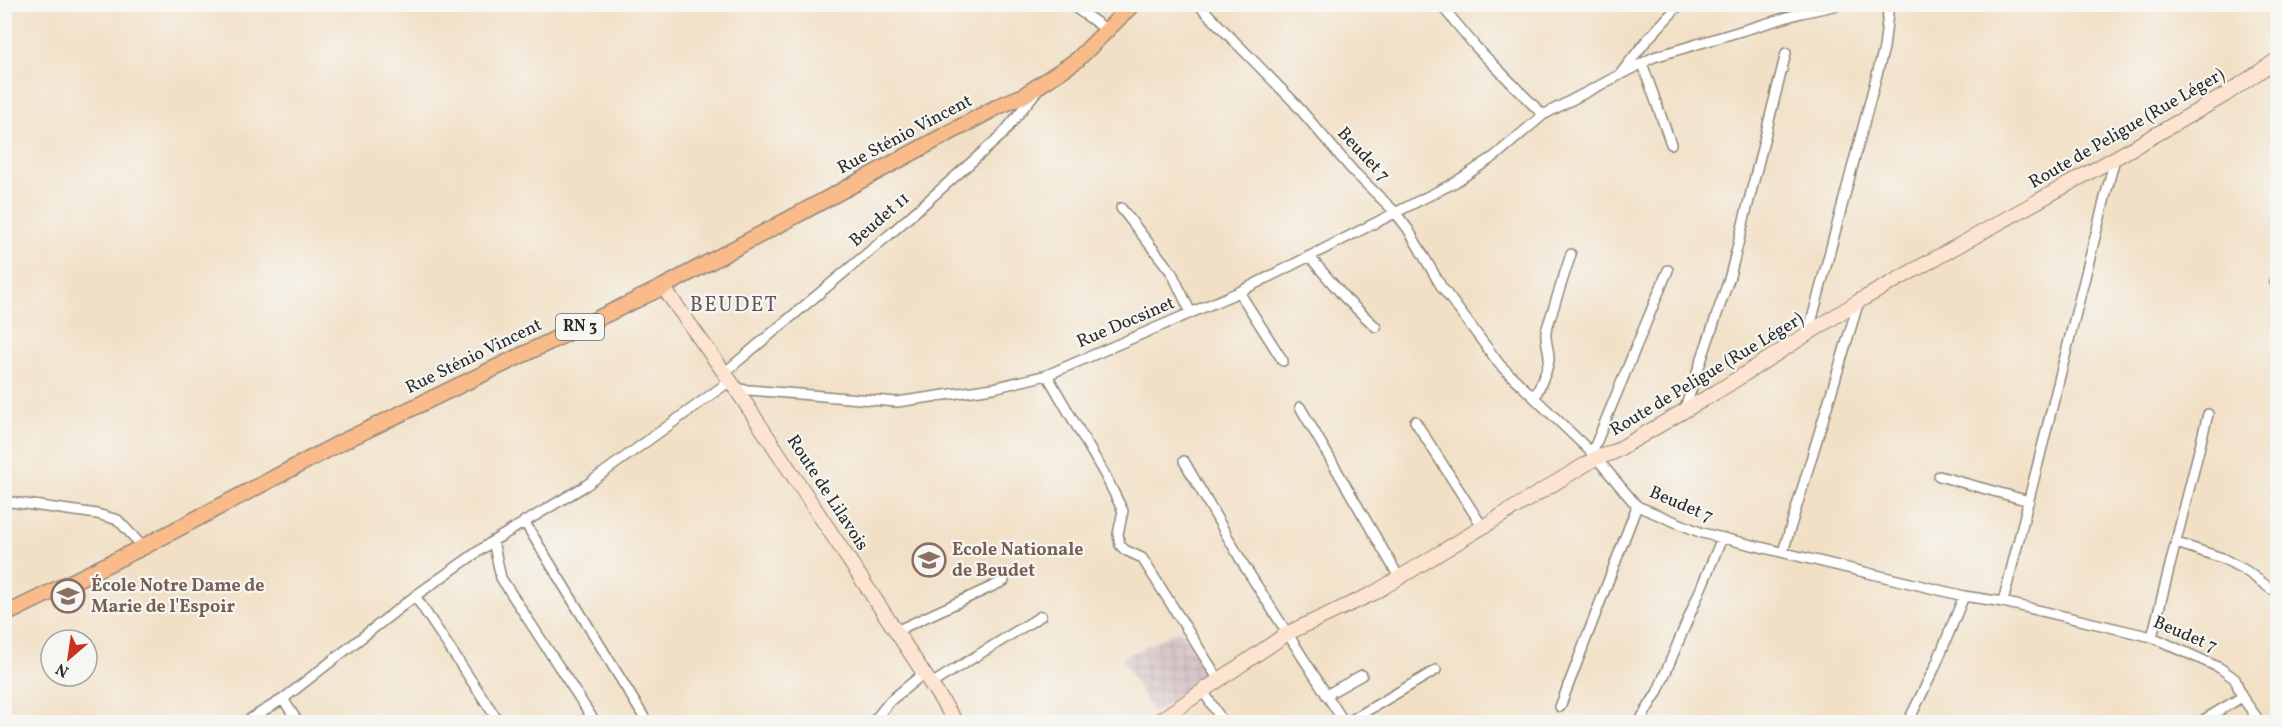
<svg xmlns="http://www.w3.org/2000/svg" width="2282" height="727" viewBox="0 0 2282 727" font-family="Vollkorn,serif">
  <style>
    .industrial { fill: url(#industrial-grid) }
    .lines { fill: none; stroke-linecap: round; stroke-linejoin: round }
    .street-casing { stroke: #8e8678; stroke-width: 12 }
    .secondary-casing { stroke: #8e8678; stroke-width: 16 }
    .primary-casing { stroke: #8e8678; stroke-width: 18 }
    .street { stroke: #fff; stroke-width: 9 }
    .secondary { stroke: #fde4d1; stroke-width: 14 }
    .primary { stroke: #fabb8b; stroke-width: 15 }
    .labels { text-anchor: middle; dominant-baseline: central; stroke-width: 4.5; stroke-linejoin: round; paint-order: stroke }
    .shield { fill: #f6f6f2; stroke: #686867; stroke-width: 1.5 }
    .shield-label { font-size: 16px; font-weight: bold; fill: #2b2b2b }
    .street-label { font-size: 18px; fill: #2b2b2b; stroke: #f6f6f2 }
    .education-label { font-size: 18px; font-weight: bold; fill: #785e54; stroke: #f6f6f2; text-anchor: start }
    .quarter-label { font-size: 21px; letter-spacing: 1.5px; fill: #6a535c; stroke: #f6f6f2 }
  </style>
  <defs>
    <pattern id="industrial-grid" width="8" height="8" patternUnits="userSpaceOnUse" patternTransform="scale(1.5)"><rect width="8" height="8" fill="#d2bec2"/><path d="M0 4h8M4 0v8" fill="none" stroke="#b4a3a7"/></pattern>
  </defs>
  <rect width="100%" height="100%" fill="#f6f6f2"/>
  <filter id="ink" filterUnits="userSpaceOnUse"><feTurbulence type="fractalNoise" baseFrequency=".0167" numOctaves="2"/><feDisplacementMap in="SourceGraphic" scale="12" xChannelSelector="R" yChannelSelector="G"/><feConvolveMatrix kernelMatrix="1 2 1 2 8 2 1 2 1" color-interpolation-filters="sRGB"/></filter>
  <filter id="wash" filterUnits="userSpaceOnUse"><feTurbulence type="fractalNoise" baseFrequency=".008" numOctaves="4" result="noise"/><feDisplacementMap in="SourceGraphic" scale="24" xChannelSelector="R" yChannelSelector="G"/><feGaussianBlur stdDeviation="1.35" result="paint"/><feColorMatrix in="noise" values="0 0 0 0 0 0 0 0 0 0 0 0 0 0 0 0 0 1.4 0 .05"/><feComposite in="paint" operator="in"/></filter>
  <g filter="url(#wash)">
    <rect width="100%" height="100%" fill="#f2e0c6"/>
    <path class="industrial" d="M1180 630 1210 675 1153 713 1122 658Z"/>
  </g>
  <g filter="url(#ink)">
    <g class="lines">
      <g class="street-casing">
        <path id="street" d="M1070 4 1107 30
          M1198 4 1293 101 1353 171 1394 211 1408 229 1441 286 1500 365 1592 453 1637 506 1702 533 1964 596 2003 602 2152 637 2220 668 2235 679 2242 697 2260 722
          M1440 4 1476 47 1543 115
          M1642 63 1671 144
          M1621 73 1646 41 1680 4
          M1121 208 1172 273 1191 313
          M1309 256 1345 298 1376 327
          M2274 281 2278 282
          M1239 292 1283 361
          M1808 334 1884 48 1889 4
          M724 373 889 235 1002 135 1036 92
          M1047 375 1105 475 1123 511 1118 534 1120 545 1125 550 1142 558 1219 680
          M736 389 897 402 993 388 1047 375 1239 292 1454 183 1495 156 1543 115 1654 57 1801 13 1843 4
          M1535 398C1539 386 1550 368 1549 356 1548 346 1545 341 1546 331L1571 254
          M1300 407 1399 577
          M1684 411 1730 276 1786 53
          M1415 421 1482 526
          M1592 453 1668 270
          M1184 461 1245 567 1344 722
          M1939 476 2029 501
          M4 501 97 514 118 520 143 547
          M524 521 647 722
          M493 541 501 578 595 722
          M2177 543 2222 558 2245 570 2271 589
          M1783 552 1859 301
          M415 596 499 722
          M2003 602 2115 158
          M896 631 1004 581
          M2152 637 2208 414
          M931 684 1041 616
          M1203 691 1223 722
          M1326 695 1362 675
          M283 699 298 722
          M1560 707 1637 506
          M245 722 283 699 415 596 493 541 585 486 730 381
          M873 722 890 701 924 673
          M1348 722 1436 670
          M1639 722 1657 693 1722 538
          M1908 722 1935 667 1964 596
          M2200 722 2242 697"/>
      </g>
      <g class="secondary-casing">
        <path id="secondary" d="M663 287 736 389 956 722
          M1157 722 1288 633 1374 593 1596 458 1612 453 1718 391 1859 301 2115 158 2225 95 2278 59"/>
      </g>
      <g class="primary-casing">
        <path id="primary" d="M4 615 143 547 342 442 663 287 999 106 1023 96 1077 60 1133 4"/>
      </g>
      <use href="#street" class="street"/>
      <use href="#secondary" class="secondary"/>
      <use href="#primary" class="primary"/>
    </g>
  </g>
  <defs>
    <g id="school-ring" transform="scale(1.725)"><circle r="9.5" fill="#f6f6f2" stroke="#8d6e63" stroke-width="1.5"/><path d="M0-5L7-2L0 1L-7-2ZM-4 1L0 2.5L4 1V4Q0 6-4 4Z" fill="#8d6e63"/></g>
  </defs>
  <g fill-rule="evenodd">
    <use href="#school-ring" x="929" y="560"/>
    <use href="#school-ring" x="68" y="596"/>
  </g>
  <g class="labels">
    <rect class="shield" x="556" y="314" width="48" height="26" rx="4.5"/>
    <g class="shield-label">
      <text x="580" y="327">RN 3</text>
    </g>
    <g class="street-label">
      <text transform="translate(2127 129) rotate(-30)">Route de Peligue (Rue Léger)</text>
      <text transform="translate(905 135) rotate(-28)">Rue Sténio Vincent</text>
      <text transform="translate(1363 155) rotate(47)">Beudet 7</text>
      <text transform="translate(880 220) rotate(-41)">Beudet 11</text>
      <text transform="translate(1126 323) rotate(-23)">Rue Docsinet</text>
      <text transform="translate(474 357) rotate(-26)">Rue Sténio Vincent</text>
      <text transform="translate(1707 375) rotate(-31)">Route de Peligue (Rue Léger)</text>
      <text transform="translate(827 493) rotate(57)">Route de Lilavois</text>
      <text transform="translate(1681 505) rotate(23)">Beudet 7</text>
      <text transform="translate(2185 635) rotate(23)">Beudet 7</text>
    </g>
    <g class="education-label">
      <text x="952" y="550">Ecole Nationale<tspan x="952" dy="21">de Beudet</tspan></text>
      <text x="91" y="586">École Notre Dame de<tspan x="91" dy="21">Marie de l'Espoir</tspan></text>
    </g>
    <g class="quarter-label">
      <text x="734" y="305">BEUDET</text>
    </g>
  </g>
  <rect width="2282" height="727" fill="none" stroke="#f6f6f2" stroke-width="24"/>
  <g transform="translate(69 658) rotate(209)"><circle r="28" fill="#f6f6f2" stroke="#a5a5a2" stroke-width="1.5"/>
  <path d="M0-4.5L10 22L0 15L-10 22Z" fill="#c8321e"/>
  <text y="-9" font-size="16" font-weight="bold" text-anchor="middle" fill="#2b2b2b">N</text>
  </g>
</svg>
